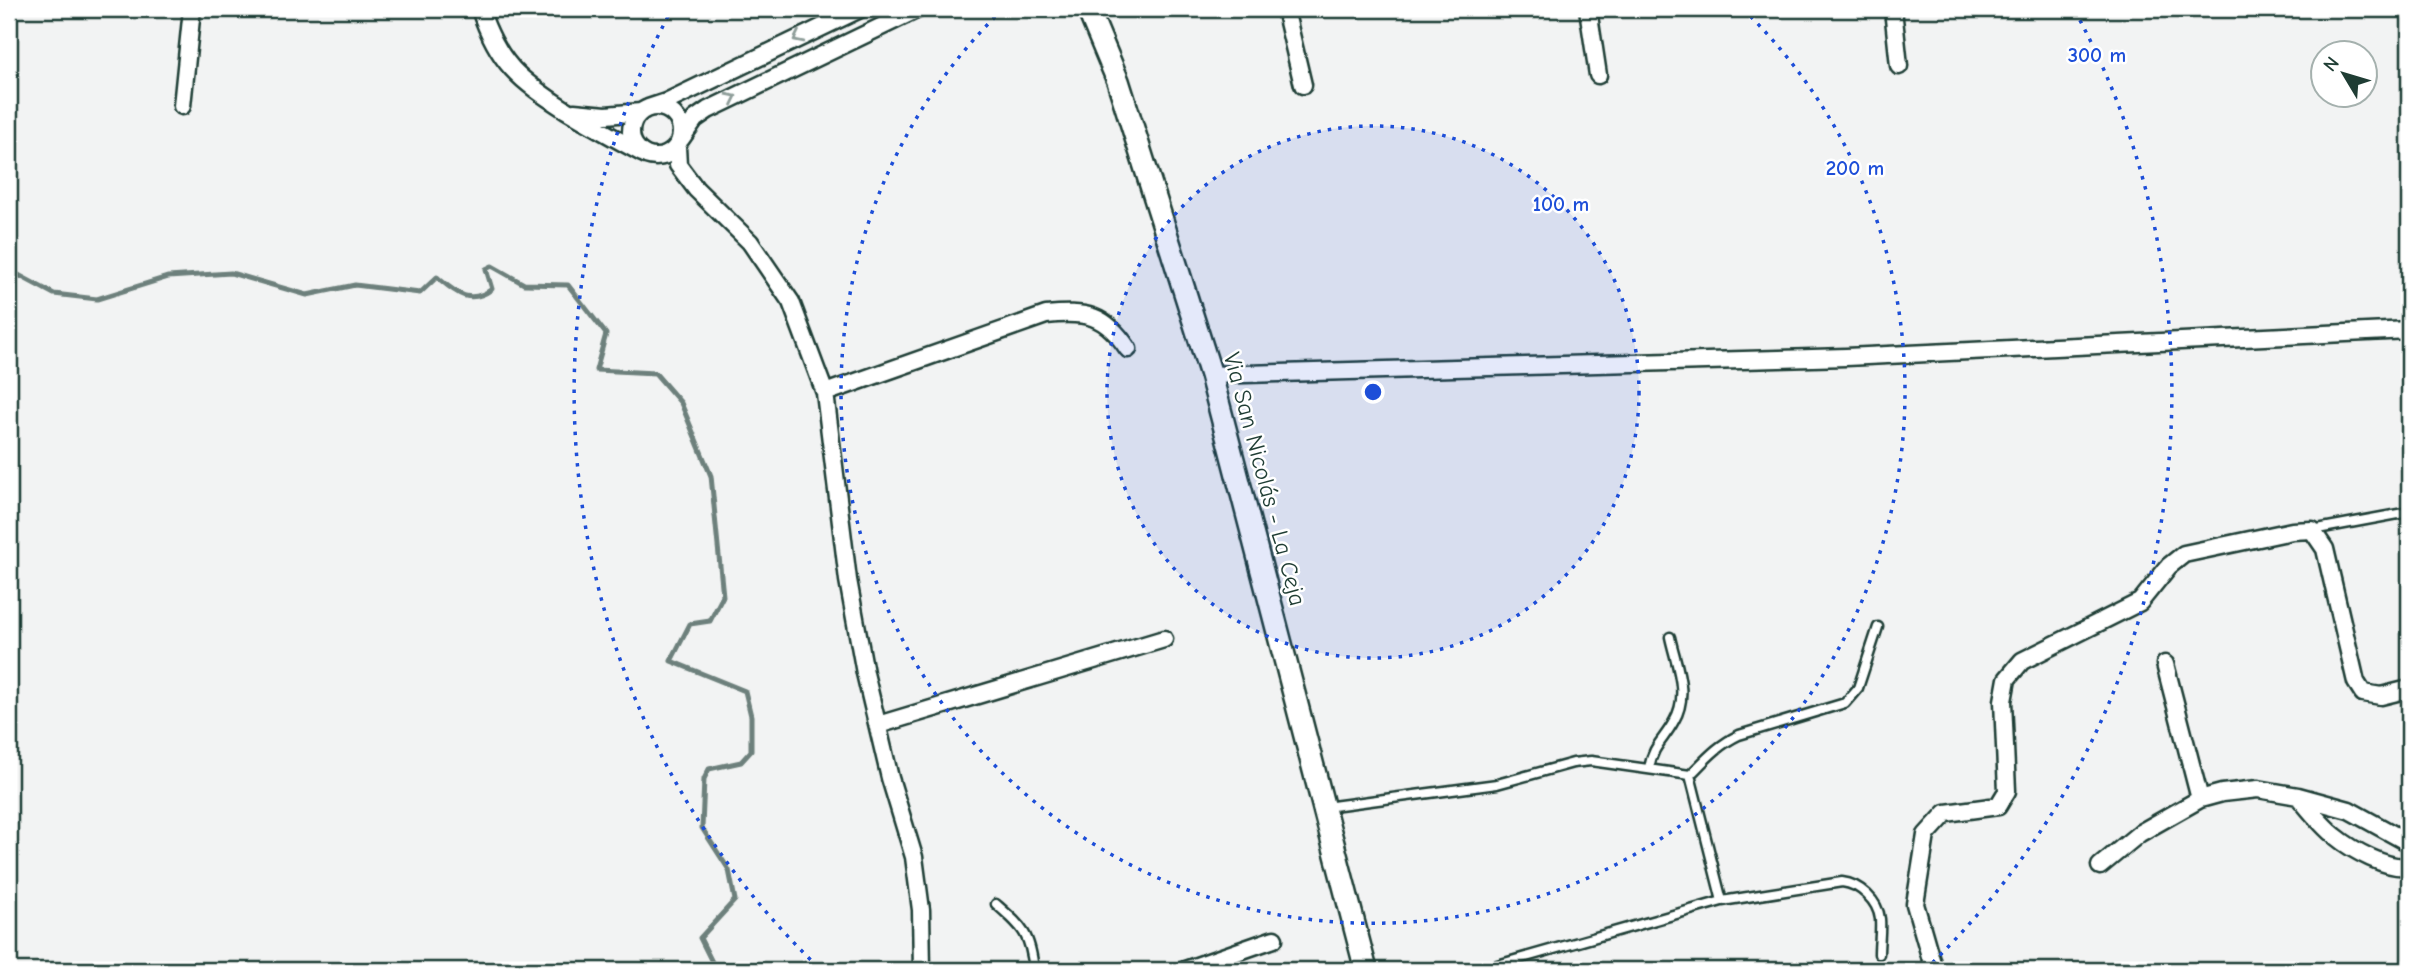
<svg xmlns="http://www.w3.org/2000/svg" width="2418" height="979" viewBox="0 0 2418 979" font-family="'Comic Neue',sans-serif">
  <style>
    .lines { fill: none; stroke-linecap: round; stroke-linejoin: round }
    .stream { stroke: #6d807b; stroke-width: 5 }
    .lane-casing { stroke: #1f3d34; stroke-width: 13 }
    .street-casing { stroke: #1f3d34; stroke-width: 21 }
    .secondary-casing { stroke: #1f3d34; stroke-width: 26 }
    .lane { stroke: #fff; stroke-width: 8 }
    .street { stroke: #fff; stroke-width: 16 }
    .secondary { stroke: #fff; stroke-width: 21 }
    .oneway { stroke: #8f9e9a }
    .ring { fill: none; stroke: #1d4ed8; stroke-width: 3.5; stroke-dasharray: 3.5 7 }
    .labels { text-anchor: middle; dominant-baseline: central; stroke-width: 5; stroke-linejoin: round; paint-order: stroke }
    .street-label { font-size: 24px; fill: #1f3d34; stroke: #fff }
    .centre { fill: #1d4ed8; stroke: #fff; stroke-width: 3.5 }
    .ring-label { font-size: 21px; text-anchor: middle; font-weight: bold; fill: #1d4ed8; stroke: #fff; stroke-width: 5; stroke-linejoin: round; paint-order: stroke }
  </style>
  <rect width="100%" height="100%" fill="#f2f3f3"/>
  <filter id="ink" filterUnits="userSpaceOnUse"><feTurbulence type="fractalNoise" baseFrequency=".0143" numOctaves="2"/><feDisplacementMap in="SourceGraphic" scale="14" xChannelSelector="R" yChannelSelector="G"/><feConvolveMatrix kernelMatrix="1 2 1 2 8 2 1 2 1" color-interpolation-filters="sRGB"/></filter>
  <g filter="url(#ink)">
    <g class="lines">
      <path class="stream" d="M9 270 54 294 97 299 168 277 231 273 307 295 355 285 420 293 437 277C455 292 469 306 492 289L486 269 492 266 524 284 568 285 606 334 596 370 655 373 681 403 711 476 723 596 710 621 690 624 671 661 745 691 751 716V751L741 762 709 769 704 779 702 828 729 870 735 900 700 938 716 970"/>
      <g class="lane-casing">
        <path id="lane" d="M2312 530 2409 512
          M1649 768C1653 745 1664 740 1674 721 1690 694 1676 665 1670 637
          M1690 775 1722 901
          M1325 807 1497 784 1573 763 1591 761 1690 775C1706 759 1718 745 1739 735L1845 703 1858 688 1878 627
          M996 904C1023 928 1030 933 1034 970
          M1480 970 1722 901 1842 882C1860 884 1878 901 1880 919 1881 930 1879 943 1879 954"/>
      </g>
      <g class="street-casing">
        <path id="street" d="M480 9C498 63 519 80 566 110 591 125 616 139 642 153
          M1285 9 1303 85
          M1588 9 1598 75
          M1893 9 1899 66
          M182 106 192 9
          M631 132a25 25 0 1 1 50 0a25 25 0 1 1-50 0Z
          M648 108 666 102 860 9
          M574 112 606 115 641 112
          M681 139 695 119 708 110 918 9
          M677 147 678 165 696 189 750 242 791 302 825 393 848 580 865 673 890 778 914 857 921 910 922 970
          M1211 375 1846 357 2409 330
          M825 393 1046 315C1086 311 1105 314 1128 349
          M2165 664 2200 799
          M878 725 1164 639
          M2298 796C2309 809 2321 825 2335 836 2352 850 2388 870 2409 866
          M2100 866 2140 833 2200 799 2222 793 2258 789 2298 796 2349 810 2409 843
          M1185 970 1274 939
          M1934 970 1915 904 1926 835 1946 813 1998 806 2007 791 2003 701 2007 679 2022 661 2140 602 2169 566 2184 554 2292 531 2312 530 2325 549 2356 682 2363 693 2381 696 2409 689"/>
      </g>
      <g class="secondary-casing">
        <path id="secondary" d="M1088 9 1118 81 1211 375 1366 970"/>
      </g>
      <use href="#lane" class="lane"/>
      <use href="#street" class="street"/>
      <use href="#secondary" class="secondary"/>
    </g>
    <defs><path id="oneway-chevron" d="M-2-3.5L2.5 0L-2 3.5" fill="none" stroke-width="1.6" stroke-linecap="round" stroke-linejoin="round" transform="scale(1.75)"/></defs>
    <g class="oneway">
      <use href="#oneway-chevron" transform="translate(798 38) rotate(154)"/>
      <use href="#oneway-chevron" transform="translate(732 98) rotate(-26)"/>
    </g>
  </g>
  <circle cx="1373" cy="392" r="266" fill="#1d4ed8" fill-opacity=".12"/>
  <g class="ring">
    <circle cx="1373" cy="392" r="266"/>
    <path d="M1743 9A532 532 0 1 1 1003 9"/>
    <path d="M818 967A799 799 0 0 1 671 11M2075 11A799 799 0 0 1 1928 967"/>
  </g>
  <g class="labels">
    <g class="street-label">
      <text transform="translate(1265 479) rotate(75)">Via San Nicolás - La Ceja</text>
    </g>
  </g>
  <circle cx="1373" cy="392" r="10" class="centre"/>
  <g class="ring-label">
    <text x="2097" y="62">300 m</text>
    <text x="1855" y="175">200 m</text>
    <text x="1561" y="211">100 m</text>
  </g>
  <rect width="2418" height="979" fill="none" stroke="#fff" stroke-width="35"/>
  <rect x="18" y="18" width="2383" height="944" fill="none" stroke="#1f3d34" stroke-width="2.5" filter="url(#ink)"/>
  <g transform="translate(2344 74) rotate(308)"><circle r="33" fill="#ffffff" stroke="#a5b1ae" stroke-width="2"/>
  <path d="M0-5L12 26L0 18L-12 26Z" fill="#1f3d34"/>
  <text y="-10" font-size="19" font-weight="bold" text-anchor="middle" fill="#1f3d34">N</text>
  </g>
</svg>
